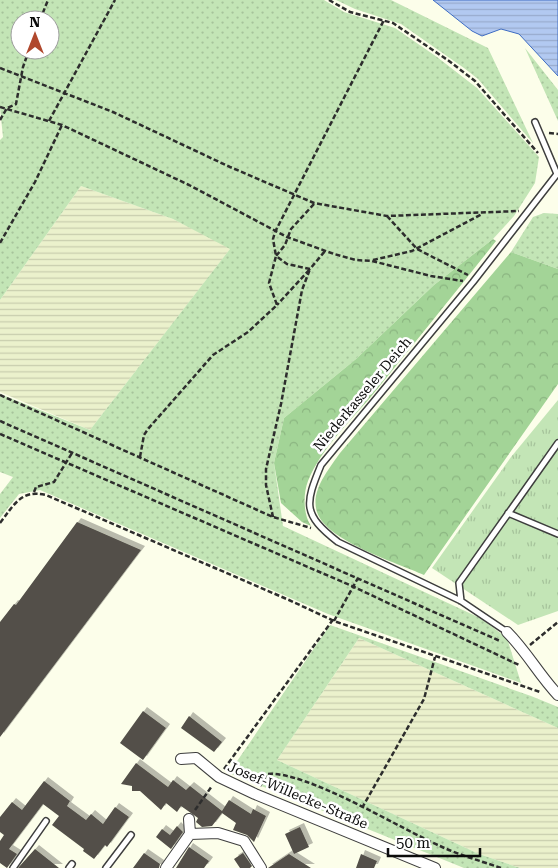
<svg xmlns="http://www.w3.org/2000/svg" width="558" height="868" viewBox="0 0 558 868" font-family="'Roboto Serif',serif">
  <style>
    .farmland { fill: url(#farmland-rules) }
    .grass { fill: url(#grass-dots); fill-rule: evenodd }
    .forest { fill: url(#forest-crowns) }
    .park { fill: url(#park-tufts) }
    .water { fill: url(#water-rules); stroke: #3e6cc3 }
    .building { fill: #524f48; filter: url(#shadow) }
    .lines { fill: none; stroke-linecap: round; stroke-linejoin: round }
    .service-casing { stroke: #3e3e3e; stroke-width: 8 }
    .minor-casing { stroke: #3e3e3e; stroke-width: 12 }
    .path { stroke: #2d2d2d; stroke-width: 2.5; stroke-dasharray: 5 2.5; stroke-linecap: butt }
    .service { stroke: #fff; stroke-width: 5 }
    .minor { stroke: #fff; stroke-width: 10 }
    .labels { text-anchor: middle; dominant-baseline: central; stroke-width: 5; stroke-linejoin: round; paint-order: stroke }
    .street-label { font-size: 14px; fill: #0b0b0b; stroke: #fff }
  </style>
  <defs>
    <pattern id="farmland-rules" width="6" height="5" patternUnits="userSpaceOnUse" patternTransform="scale(1.25)"><rect width="6" height="5" fill="#ebf1cc"/><path d="M0 2.5h6" fill="none" stroke="#c8cdae"/></pattern>
    <pattern id="grass-dots" width="8" height="8" patternUnits="userSpaceOnUse" patternTransform="scale(1.25)"><rect width="8" height="8" fill="#c3e5b6"/><path d="M2 2h.1M6 6h.1" fill="none" stroke="#a6c39b" stroke-width="1.8" stroke-linecap="round"/></pattern>
    <pattern id="forest-crowns" width="20" height="18" patternUnits="userSpaceOnUse" patternTransform="scale(1.25)"><rect width="20" height="18" fill="#a3d497"/><path d="M2 6a3 3 0 1 1 6 0M12 15a3 3 0 1 1 6 0" fill="none" stroke="#8bb581"/></pattern>
    <pattern id="park-tufts" width="24" height="20" patternUnits="userSpaceOnUse" patternTransform="scale(1.25)"><rect width="24" height="20" fill="#c3e5b6"/><path d="M3 7l-1-3M5 7V3M7 7l1-3M15 17l-1-3M17 17v-4M19 17l1-3" fill="none" stroke="#a6c39b"/></pattern>
    <pattern id="water-rules" width="6" height="5" patternUnits="userSpaceOnUse" patternTransform="scale(1.25)"><rect width="6" height="5" fill="#b2c9f1"/><path d="M0 2.5h6" fill="none" stroke="#98abcd"/></pattern>
    <filter id="shadow"><feDropShadow dx="4" dy="-4" stdDeviation="0" flood-color="#0004"/></filter>
  </defs>
  <rect width="100%" height="100%" fill="#fcfeea"/>
  <path class="farmland" d="M81 186 173 219 231 248 90 430 0 392V300Z
    M359 638 558 728V868H520L479 854 277 760Z"/>
  <path class="grass" d="M0 0H324L344 12 395 28 437 57 477 88 539 157 535 183 514 216 493 239 434 285 356 359 284 418 274 463 283 526 480 618 507 638 521 683 328 614 40 490 19 494 0 518V494L13 477 0 472V394L90 430 230 249 173 219 81 186 0 300V140L3 137 0 108ZM20 20H50V50H20Z
    M336 0H391L488 48 533 143 478 79 464 68 401 24 355 9Z
    M525 48 558 90V121Z
    M544 213 558 214V269L511 252 533 217Z
    M330 625 531 696 558 707V728L359 638 277 760 479 854 520 868H464L229 773Z"/>
  <path class="forest" d="M493 239 496 241C456 292 415 342 374 393 351 421 322 447 308 481 303 494 303 514 311 526L302 522 281 503 274 463 284 418 356 359 434 285Z
    M511 252 558 269V384L424 575C398 563 326 541 317 512 310 491 329 469 340 453Z"/>
  <path class="park" d="M558 400V611L518 625 432 568 511 457Z"/>
  <path class="water" d="M433 0H558V76L519 34 501 29 482 36 472 31Z"/>
  <path class="building" d="M77 522 141 550 0 737V622L14 604 16 605Z
    M143 711 166 728 143 760 120 743Z
    M189 716 222 742 214 752 181 728Z
    M136 763 168 787 173 780 186 790 190 786 222 811 229 800 251 814 253 809 266 816 254 842 247 835 233 830 236 823 222 813 212 826 202 827 196 822 198 818 181 806 177 812 166 803 161 810 140 791H132V786L121 784Z
    M44 781 70 801 67 806 86 820 91 814 103 824 115 807 129 817 107 847 105 845 94 859 83 851 84 849 52 825 59 816 43 804 9 849 17 854 7 868 0 863V841L4 835 0 832V817L12 802 22 810Z
    M177 826 183 832 171 849 156 837 162 829 170 835Z
    M300 827 309 847 294 854 285 834Z
    M189 847 209 861 204 868H176Z
    M35 849 59 868H18Z
    M144 853 160 864 159 868H133Z
    M243 853 252 866 250 868H240L234 859Z
    M289 854 311 868H268Z
    M361 854 377 861 374 868H356Z"/>
  <g class="lines">
    <g class="service-casing">
      <path id="service" d="M508 513 558 534
        M461 601 459 583 558 443
        M507 632 461 601 338 542C302 514 305 504 321 465L473 282 557 174 535 122
        M13 868 46 821
        M69 868 72 864
        M106 868 131 835"/>
    </g>
    <g class="minor-casing">
      <path id="minor" d="M507 632C527 652 539 675 558 695
        M181 759 196 758 219 777 255 794 435 868
        M189 819 190 834 218 833 244 841 261 868
        M166 868 190 834"/>
    </g>
    <path class="path" d="M329 0 350 12 393 23 449 61 475 81 538 153
      M40 20 48 0
      M0 68 113 112 230 167 314 203 387 216 519 211
      M0 107 62 125 189 185 287 237 334 254 356 260 372 261 431 276 463 281
      M0 120 7 108 16 104 23 67 29 50
      M49 121 115 0
      M549 133 558 134
      M314 204 291 229 285 245 276 256 287 264 310 269 325 251
      M387 216 417 249 468 275
      M0 243 35 182 62 125
      M373 260 412 251 482 214
      M0 395 273 517 311 528
      M0 421 500 641
      M0 434 352 586 519 665
      M140 457 144 435 148 429 213 355 248 332 277 305 269 283 276 256 273 239 275 232 384 20
      M34 492 36 487 54 482 72 453
      M273 517 266 485V469L281 404 302 290 310 269 277 305
      M0 523C14 505 21 489 46 495L289 600 334 621 540 692
      M334 621 358 578
      M530 645 558 622
      M224 769 332 621
      M260 786 267 774C305 770 401 829 440 846 459 855 481 861 501 868
      M362 808 424 699 435 657
      M195 810 212 786"/>
    <use href="#service" class="service"/>
    <use href="#minor" class="minor"/>
  </g>
  <g class="labels">
    <g class="street-label">
      <text transform="translate(362 394) rotate(-50)">Niederkasseler Deich</text>
      <text transform="translate(298 795) rotate(23)">Josef-Willecke-Straße</text>
    </g>
  </g>
  <g transform="translate(35 35)"><circle r="24" fill="#ffffff" stroke="#9d9d9d"/>
  <path d="M0-4L9 19L0 12L-9 19Z" fill="#b0482d"/>
  <text y="-8" font-size="14" font-weight="bold" text-anchor="middle" fill="#0b0b0b">N</text>
  </g>
  <path d="M388 848v8h92v-8" fill="none" stroke="#0b0b0b" stroke-width="2.5"/>
  <text x="396" y="848" font-size="15" fill="#0b0b0b" stroke="#ffffff" stroke-width="4" paint-order="stroke">50 m</text>
</svg>
